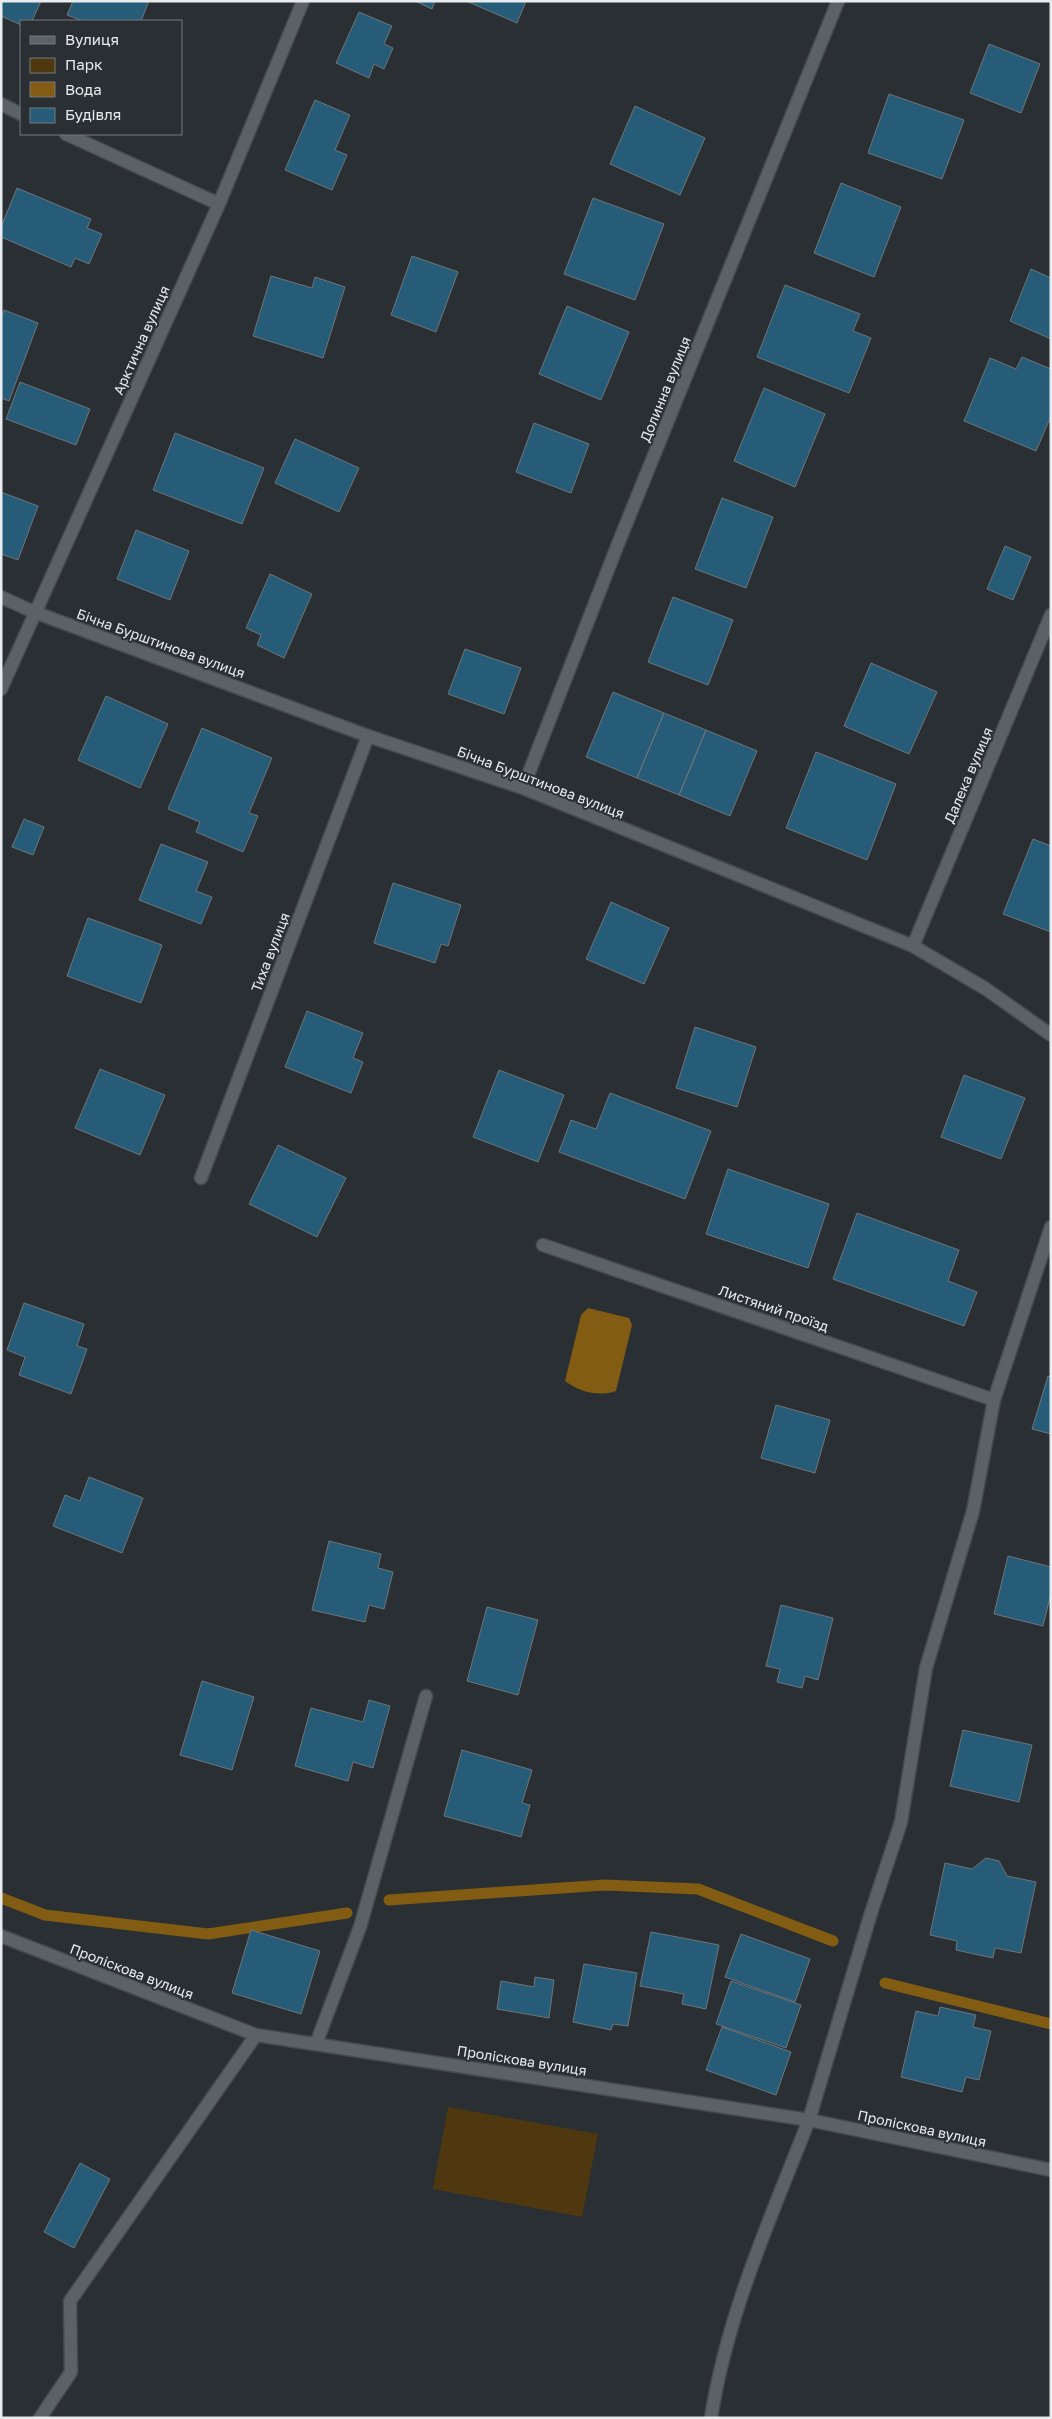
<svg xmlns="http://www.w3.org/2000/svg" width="1052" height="2419" viewBox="0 0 1052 2419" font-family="'Golos Text',sans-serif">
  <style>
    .green { fill: #4f380f }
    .water { fill: #825c13 }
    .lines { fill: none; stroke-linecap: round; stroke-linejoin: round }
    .stream { stroke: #825c13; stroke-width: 11 }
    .building { fill: #265c78; stroke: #6f7579 }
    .service-casing { stroke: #454a4d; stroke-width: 15 }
    .minor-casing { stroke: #454a4d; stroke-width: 15 }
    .service { stroke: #5b6265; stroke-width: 12 }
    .minor { stroke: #5b6265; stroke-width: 12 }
    .labels { text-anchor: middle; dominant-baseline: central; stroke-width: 4; stroke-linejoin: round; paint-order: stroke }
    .street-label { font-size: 14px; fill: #e8ecee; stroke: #292f32 }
  </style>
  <rect width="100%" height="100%" fill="#292f32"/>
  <path class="green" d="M448 2107 598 2134 582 2217 433 2189Z"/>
  <path class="water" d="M588 1308 629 1318 632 1325 616 1391C598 1397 580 1392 565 1381L581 1315Z"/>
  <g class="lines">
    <path class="stream" d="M1 1898 45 1915 208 1934 347 1913
      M389 1900 605 1885 698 1889 833 1941
      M885 1983 1051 2024"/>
  </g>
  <path class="building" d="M1 1H41L32 21H21V25L1 16Z
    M73 1H149L141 21H83L67 15Z
    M415 1H435L432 9Z
    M466 1H526L517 23Z
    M359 12 392 26 384 44 393 48 384 69 374 64 369 78 336 63Z
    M989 44 1040 64 1021 113 970 93Z
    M889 94 964 120 942 179 868 153Z
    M315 100 350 115 335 150 347 155 332 190 285 170Z
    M635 106 705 138 680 195 610 164Z
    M841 183 901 207 874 277 814 253Z
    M17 188 91 219 87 228 102 234 89 264 75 258 71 267 1 237V227Z
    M593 198 664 224 635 300 564 274Z
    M412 256 458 272 436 332 391 315Z
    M1031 269 1051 278V339L1010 321Z
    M271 276 312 288 315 277 345 287 323 358 253 336Z
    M785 285 860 314 853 331 871 338 849 393 757 357Z
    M567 306 629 332 601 400 539 374Z
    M4 310 38 323 9 401 1 398V318Z
    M1022 357 1051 369V416L1036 451 964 421 990 358 1016 369Z
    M20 382 90 409 76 445 6 419Z
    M764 388 825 414 795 487 734 461Z
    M534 423 589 444 571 493 516 472Z
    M175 433 264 468 242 524 153 490Z
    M295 439 359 468 339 512 275 483Z
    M1 492 38 506 18 560 1 554Z
    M722 498 773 517 746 588 695 569Z
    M136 530 189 551 170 600 117 579Z
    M1005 546 1031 557 1013 600 987 589Z
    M270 574 312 594 284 658 257 645 261 635 246 628Z
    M673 597 733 620 708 685 648 662Z
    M465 649 521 668 504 714 448 694Z
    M871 663 937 692 909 754 844 726Z
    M613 692 664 713 637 778 586 757Z
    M106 696 168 724 140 788 78 760Z
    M664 713 706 730 679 795 637 778Z
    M202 728 272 758 249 813 258 816 243 852 196 832 200 822 168 809Z
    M706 730 757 751 730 816 679 795Z
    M816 752 896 784 867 860 786 828Z
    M24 819 44 827 33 855 12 847Z
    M1033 839 1051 846V932L1003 914Z
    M161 844 208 862 196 891 212 897 201 924 139 900Z
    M393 883 461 905 448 946 441 944 435 963 374 943Z
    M611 902 669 928 644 984 586 959Z
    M88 918 162 945 141 1003 67 976Z
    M307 1011 363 1033 353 1058 363 1062 351 1093 285 1067Z
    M695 1027 756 1047 737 1107 676 1088Z
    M100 1069 165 1095 140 1155 75 1128Z
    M499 1070 564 1095 538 1162 473 1137Z
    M964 1075 1025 1098 1001 1159 941 1137Z
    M610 1093 711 1131 685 1199 559 1152 571 1120 596 1129Z
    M278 1145 346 1178 317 1237 249 1204Z
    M728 1169 829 1204 808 1268 706 1234Z
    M857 1213 959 1250 948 1281 977 1292 964 1326 833 1279Z
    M24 1303 84 1324 77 1346 87 1349 71 1394 19 1375 25 1357 7 1350Z
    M1048 1376 1051 1377V1434L1032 1429Z
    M776 1405 830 1420 815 1473 761 1458Z
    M89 1477 143 1498 122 1553 53 1526 65 1495 80 1501Z
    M329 1541 381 1554 378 1568 393 1572 384 1609 369 1605 365 1622 312 1610Z
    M1008 1556 1051 1567V1593L1043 1626 994 1614Z
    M781 1605 833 1618 818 1680 805 1676 802 1688 777 1682 780 1669 766 1666Z
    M487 1607 538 1620 518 1695 467 1681Z
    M202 1681 254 1697 232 1770 180 1755Z
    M369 1700 390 1706 373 1768 353 1762 348 1781 295 1766 311 1708 363 1722Z
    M963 1730 1032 1745 1019 1802 950 1786Z
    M462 1750 532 1770 522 1803 530 1805 521 1837 444 1816Z
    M986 1858 999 1861 1007 1876 1036 1882 1021 1953 995 1948 993 1958 956 1950 957 1941 930 1935 945 1863 972 1869Z
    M251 1930 320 1951 301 2014 232 1993Z
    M651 1932 719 1945 706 2009 682 2004 684 1994 640 1986Z
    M741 1934 810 1959 795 2002 725 1977Z
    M584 1964 637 1973 628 2026 613 2024 611 2030 573 2022Z
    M535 1977 554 1980 549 2018 497 2009 501 1981 534 1987Z
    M731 1981 801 2005 786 2048 716 2024Z
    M940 2007 976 2015 973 2027 991 2031 979 2080 966 2077 962 2092 901 2077 916 2011 938 2016Z
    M722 2027 791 2052 776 2095 706 2070Z
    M80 2163 110 2179 74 2248 44 2232Z"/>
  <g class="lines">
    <g class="service-casing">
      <path id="service" d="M201 1178 368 736
        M711 2418C727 2314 771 2217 809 2120"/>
    </g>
    <g class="minor-casing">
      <path id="minor" d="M1 104 21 114
        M66 134 219 204
        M1 597 34 612 368 736 523 788 913 946 986 989 1051 1035
        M1 689 219 204 303 1
        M523 788 618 544 838 1
        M913 946 1051 615
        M543 1245 994 1400
        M1 1936 256 2035 809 2120 1051 2170
        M316 2044 360 1927 426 1696
        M809 2120 871 1913 901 1822 926 1668 973 1511 994 1400 1051 1227
        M40 2418 71 2372 70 2301 256 2035"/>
    </g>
    <use href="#service" class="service"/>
    <use href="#minor" class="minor"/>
  </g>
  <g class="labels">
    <g class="street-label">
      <text transform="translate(141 340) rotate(-66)">Арктична вулиця</text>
      <text transform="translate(665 389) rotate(-68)">Долинна вулиця</text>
      <text transform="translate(161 643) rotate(20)">Бічна Бурштинова вулиця</text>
      <text transform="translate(968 775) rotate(-67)">Далека вулиця</text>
      <text transform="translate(541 782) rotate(21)">Бічна Бурштинова вулиця</text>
      <text transform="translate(270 952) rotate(-69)">Тиха вулиця</text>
      <text transform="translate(774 1308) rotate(19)">Листяний проїзд</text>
      <text transform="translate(132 1971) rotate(21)">Проліскова вулиця</text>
      <text transform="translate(522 2060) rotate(9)">Проліскова вулиця</text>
      <text transform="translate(922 2128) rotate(12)">Проліскова вулиця</text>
    </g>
  </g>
  <rect width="1052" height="2419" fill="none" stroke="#e8ecee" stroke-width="5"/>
  <rect x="20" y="20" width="162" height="115" fill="#292f32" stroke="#757b7d"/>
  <rect x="30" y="36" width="25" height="8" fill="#5b6265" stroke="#757b7d"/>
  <text x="65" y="45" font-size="15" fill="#e8ecee">Вулиця</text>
  <rect x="30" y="58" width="25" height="15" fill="#4f380f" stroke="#757b7d"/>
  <text x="65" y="70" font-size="15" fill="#e8ecee">Парк</text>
  <rect x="30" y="82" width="25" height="15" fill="#825c13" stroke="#757b7d"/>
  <text x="65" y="95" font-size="15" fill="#e8ecee">Вода</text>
  <rect x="30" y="108" width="25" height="15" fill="#265c78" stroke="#757b7d"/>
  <text x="65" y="120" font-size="15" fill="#e8ecee">Будівля</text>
</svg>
